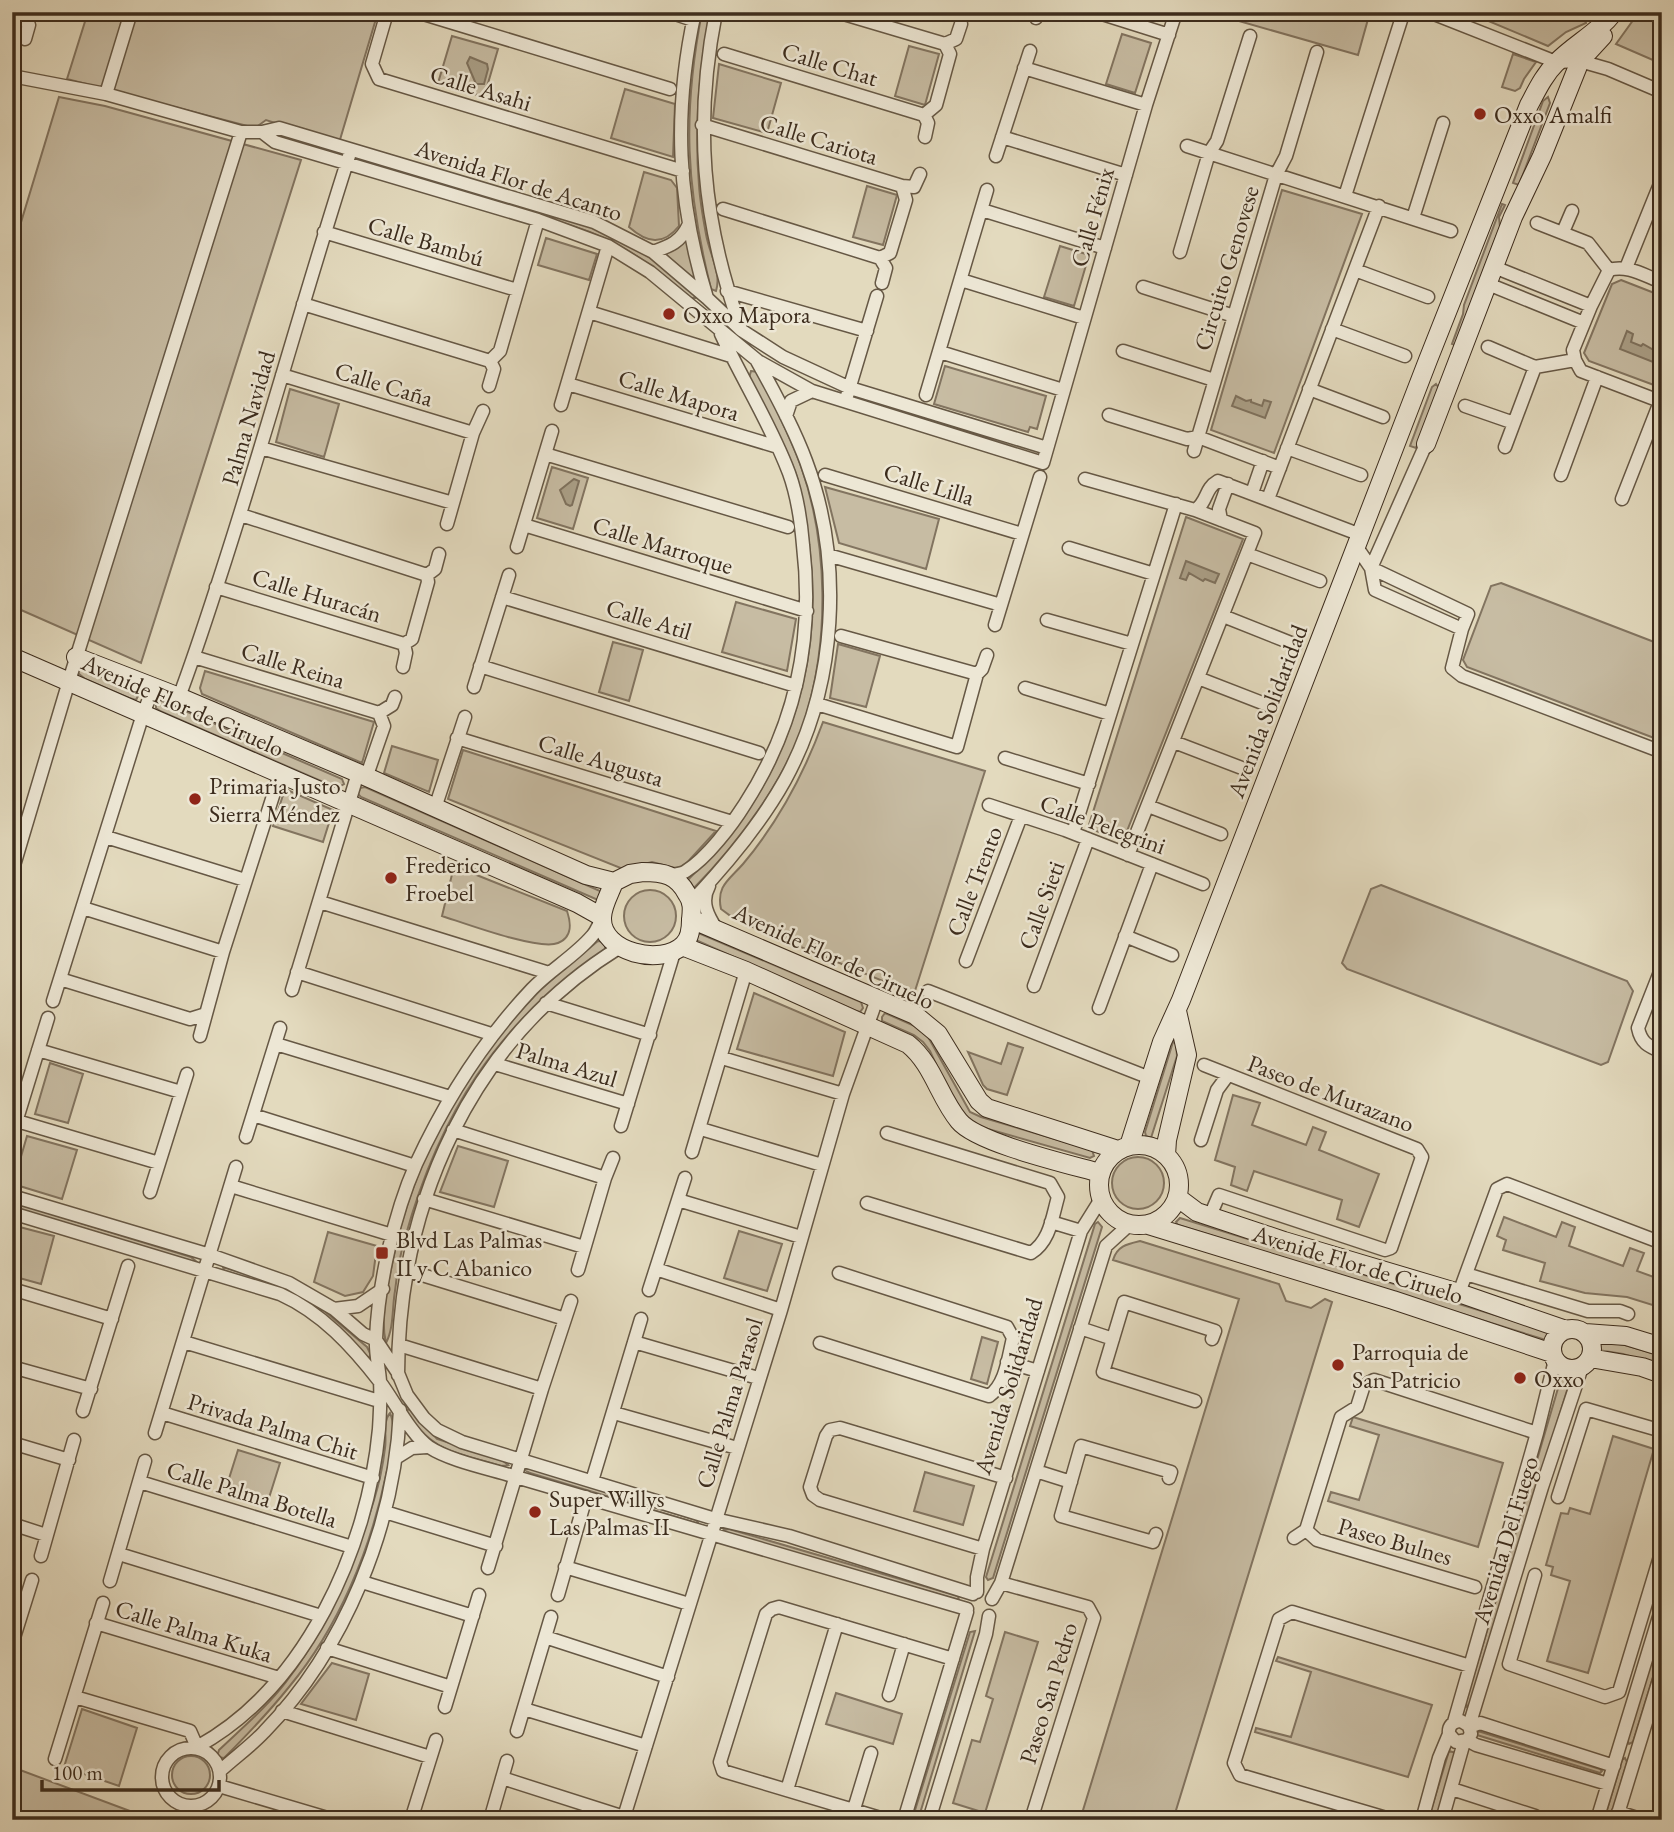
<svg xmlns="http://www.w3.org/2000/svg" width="1674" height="1832" viewBox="0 0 1674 1832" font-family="'EB Garamond',serif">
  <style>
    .green { fill: #c7bca3; stroke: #827460; stroke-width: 2 }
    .water { fill: #aa9f87; stroke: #7e715d; stroke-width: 2 }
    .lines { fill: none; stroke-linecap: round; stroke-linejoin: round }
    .street-casing { stroke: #665845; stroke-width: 15 }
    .secondary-casing { stroke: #3c2c1d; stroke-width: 20 }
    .street { stroke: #ede7d5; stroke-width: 12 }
    .secondary { stroke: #ede7d5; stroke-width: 18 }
    .poi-dot { fill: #8f2418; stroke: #ede7d5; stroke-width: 2.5 }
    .labels { text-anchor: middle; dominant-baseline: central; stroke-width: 5; stroke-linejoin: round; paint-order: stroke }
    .street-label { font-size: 24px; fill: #3c2c1d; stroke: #ede7d5 }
    .poi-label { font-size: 24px; fill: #3c2c1d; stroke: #ede7d5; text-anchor: start }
  </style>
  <rect width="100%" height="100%" fill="#e3dabe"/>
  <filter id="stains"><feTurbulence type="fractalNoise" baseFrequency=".00286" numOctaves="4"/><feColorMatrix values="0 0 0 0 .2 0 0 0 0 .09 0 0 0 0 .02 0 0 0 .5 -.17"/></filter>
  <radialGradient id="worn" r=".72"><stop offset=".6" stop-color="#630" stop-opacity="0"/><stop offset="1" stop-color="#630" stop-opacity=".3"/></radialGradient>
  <path class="green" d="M88 12H378L339 143 266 120 255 128 67 79Z
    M702 12H710C699 70 694 126 699 185 700 201 703 218 706 234 709 253 722 273 716 291L711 289C686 188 682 115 702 12Z
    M1226 12H1370L1358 55 1225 17Z
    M1467 12H1571L1584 18 1586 23 1566 32 1548 46Z
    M1639 12H1662V64L1616 44Z
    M1122 34 1151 43 1135 93 1106 84Z
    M452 36 498 49 484 97 438 83Z
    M909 46 939 54 925 105 895 96Z
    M1513 54 1536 62 1524 79 1520 88 1515 91 1502 87Z
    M719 64 781 83 767 133 713 118Z
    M625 89 675 104 673 157 611 138Z
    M59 97 105 106 301 160 141 663 12 606V252Z
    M1548 97 1550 103 1519 185 1513 183 1543 101Z
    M362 156 533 210 530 212 361 161 358 159Z
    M644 172 671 180 677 188 679 226C663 246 647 243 629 227Z
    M867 186 897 195 883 245 853 237Z
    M1282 190 1362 214 1274 453 1211 430Z
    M1502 204 1505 205 1499 217 1500 227 1455 345 1452 344 1463 314 1464 305Z
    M552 213C578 222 604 231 629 244 653 257 673 277 694 294L695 298H691C643 257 610 234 548 219L547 214Z
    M546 238 597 254 589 280 538 265Z
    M686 239 696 278 690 276 664 253C675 251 679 246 686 239Z
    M1060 246 1089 255 1074 306 1044 297Z
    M1621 280 1662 296V388L1589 361 1584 353 1612 284Z
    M945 366 1046 396 1037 429 1030 427 1028 432 934 404Z
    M751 371 758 372C774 404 790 436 802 469 828 546 829 639 806 716 788 777 737 845 693 889L687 881C708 859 731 837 747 812 798 735 821 645 810 553 807 527 804 499 796 474 784 441 765 409 749 378Z
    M1436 384 1439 388 1416 448 1410 446 1432 387Z
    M290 389 339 404 324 457 276 442Z
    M552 467 588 478 573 529 537 518Z
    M825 487 939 519 926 569 839 543Z
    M1186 517 1243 539 1123 841 1088 828Z
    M1501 583 1662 645V741L1467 667 1463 660 1491 586Z
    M736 602 796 619 787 671 722 652Z
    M613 642 643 650 629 701 599 692Z
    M838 644 880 656 866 707 830 698Z
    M80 668H87L137 690 138 696 136 700 129 698 85 679 78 673Z
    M205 671 374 722 362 763 202 694 200 688Z
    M160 700 342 779 344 784 337 788 160 711 156 708V703Z
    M823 722 985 771 914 994 736 920 721 909C716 886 729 880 743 864 779 821 804 774 823 722Z
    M392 746 438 760 429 792 384 773Z
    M463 750 716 831 683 867 675 868 652 862 623 869 448 799Z
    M365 787 600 891 602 896 598 900 361 797 358 794 360 788Z
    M285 789 333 810 323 842 273 826Z
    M454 866 567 911C571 923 573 937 558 943 539 951 464 923 442 916Z
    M1381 885 1627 981 1633 991 1608 1062 1601 1065 1347 969 1342 963 1371 889Z
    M624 916a26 26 0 1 1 52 0a26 26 0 1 1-52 0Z
    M696 932 861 1002 863 1008 860 1012 856 1011 698 941 695 939Z
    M598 941 605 942V950C497 1022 439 1115 405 1238 400 1255 397 1274 395 1291 392 1308 394 1328 386 1343 380 1319 387 1289 392 1264 411 1165 463 1069 533 997 553 977 576 959 598 941Z
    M754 993 845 1032 833 1076 737 1049Z
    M885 1013 917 1027 927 1035 970 1112 981 1117 1092 1150 1094 1156 1090 1158 974 1125 955 1106 930 1051 923 1042 914 1035 882 1021V1017Z
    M1173 1042 1176 1043 1177 1056 1151 1138 1146 1136 1145 1132Z
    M1008 1043 1023 1048 1007 1095 987 1089 983 1085 968 1052 1001 1064Z
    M50 1063 83 1074 68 1123 35 1114Z
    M1233 1095 1260 1103 1252 1125 1306 1145 1313 1127 1326 1132 1319 1150 1379 1174 1359 1227 1337 1219 1342 1200 1254 1171 1247 1191 1231 1185 1235 1167 1215 1160Z
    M27 1136 77 1150 62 1199 13 1184Z
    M458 1146 508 1161 494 1207 440 1192Z
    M1112 1183a26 26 0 1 1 52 0a26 26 0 1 1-52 0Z
    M12 1202 191 1257 198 1263 12 1207Z
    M1504 1217 1556 1237 1562 1222 1575 1227 1569 1246 1623 1266 1630 1248 1644 1253 1637 1271 1662 1280V1308L1627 1297 1585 1293 1540 1281 1545 1263 1503 1250 1506 1240 1497 1236Z
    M1180 1218 1553 1333 1554 1336 1549 1341 1178 1225 1176 1222Z
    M1098 1222 1102 1227 993 1578 988 1580 986 1577 1095 1224Z
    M12 1225 54 1236 41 1284 12 1276Z
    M739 1231 782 1244 767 1291 724 1278Z
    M328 1232 377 1246 373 1276 363 1292 345 1296 314 1282Z
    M1140 1241 1279 1284 1286 1301 1311 1308 1325 1299 1332 1302 1173 1820H1080L1239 1299 1113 1260C1117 1246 1127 1244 1140 1241Z
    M223 1267 285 1286 309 1298 367 1347 371 1355 368 1358 307 1302 283 1289 224 1271Z
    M982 1337 998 1342 987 1384 971 1379Z
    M1601 1341 1625 1345 1662 1356V1366L1623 1354 1598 1350 1597 1345Z
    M1568 1375 1569 1384 1470 1706 1467 1707 1466 1702 1561 1378Z
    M405 1409 411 1410 437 1439 502 1460 508 1465 501 1466C457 1453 430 1452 405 1409Z
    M390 1413C398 1430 390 1457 386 1475 370 1551 339 1627 289 1687 269 1712 247 1735 224 1758L217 1757 219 1750C242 1728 267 1707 286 1682 326 1630 355 1562 374 1500 379 1484 383 1465 385 1448 387 1436 382 1422 390 1413Z
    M1353 1417 1503 1463 1478 1547 1328 1501 1331 1492 1359 1500 1379 1435 1350 1426Z
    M1613 1436 1654 1449 1588 1673 1547 1661 1570 1581 1551 1575 1553 1567 1546 1565 1561 1513 1568 1514 1570 1508 1590 1514Z
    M238 1450 280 1463 268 1501 226 1488Z
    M531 1468 696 1520 699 1524 530 1473 525 1470Z
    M925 1472 974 1486 963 1525 914 1511Z
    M729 1529 958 1596 959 1600 727 1534 724 1530Z
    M1662 1626V1648L1633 1742 1629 1744 1627 1740Z
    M975 1631 918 1820H912L970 1632Z
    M1005 1632 1038 1642 985 1813 953 1803 972 1740 980 1742 993 1699 986 1696Z
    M1278 1657 1432 1705 1408 1777 1255 1732 1256 1728 1291 1737 1311 1672 1276 1661Z
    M332 1663 369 1674 356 1720 301 1704Z
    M836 1693 902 1714 893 1744 826 1724Z
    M82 1709 137 1728 119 1786 64 1767Z
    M1478 1731 1600 1769 1602 1771 1600 1773 1477 1735Z
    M1449 1751 1456 1753 1436 1820H1428Z
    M172 1775a19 19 0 1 1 38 0a19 19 0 1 1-38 0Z
    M1625 1758 1627 1762 1610 1820H1604L1622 1760Z
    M12 1767 154 1820H12Z"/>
  <path class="water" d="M470 57 487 64 488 69 484 84H476L467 63Z
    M1627 331 1633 334 1631 342 1641 346 1643 344 1657 352 1653 362 1620 349Z
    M1236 396 1246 401 1251 400V402L1262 406 1264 400 1271 402 1265 418 1232 406Z
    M574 479 579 481 572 505 570 506 566 504 560 490Z
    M1186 561 1219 574 1215 583 1205 579 1203 581 1189 573 1186 580 1180 578Z"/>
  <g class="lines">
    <g class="street-casing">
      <path id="street" d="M391 12 386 16 372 64 379 79 683 171
        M417 12 670 89
        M669 12 693 20
        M695 12C673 112 677 200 707 298
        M716 12C694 123 702 220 740 326
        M837 12 945 44
        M1096 12 1169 35
        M1429 12 1556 62 1580 61 1608 69 1662 92
        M1036 18 1038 12
        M25 39 29 25 20 16 28 12
        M724 54 924 115
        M1024 68 1146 105
        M12 76 106 94 241 132H262L279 128 594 222 653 252 707 298 741 330 783 357 850 388 1047 448
        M106 94 131 12
        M702 125 902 186
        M262 132 275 142 538 220 608 246 650 272 758 361 812 391 1043 463 1146 105 1176 12
        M925 137 928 123 924 115 936 105 950 54 945 44 956 39 961 24
        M1002 137 1126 175
        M12 143H14
        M1187 146 1451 231
        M996 156 1030 51
        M1345 196 1402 17
        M723 209 880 258
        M982 210 1105 248
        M1413 218 1443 123
        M1537 223 1588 243 1609 270
        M324 232 517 290
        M1563 232 1572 211
        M653 252C670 246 681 242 689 224
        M1180 252 1209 153 1217 141 1250 36
        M1494 267 1591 306
        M1626 268 1662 179
        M1355 270 1428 297
        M961 280 1084 318
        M1662 282C1645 276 1627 264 1609 270L1591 306 1573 350 1575 360 1581 371 1662 402
        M882 283 886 268 880 258 890 253 906 200 902 186 914 187 920 174
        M1488 284 1584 323
        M1143 287 1234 316
        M727 291 867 331
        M303 304 490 361
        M589 312 731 356
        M1332 329 1405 356
        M1488 347 1535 367 1575 360
        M1123 351 1214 380
        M940 352 1063 390
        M282 375 473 433
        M568 384 778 447
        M489 386 494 369 490 361 500 351 538 220
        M1309 389 1383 417
        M926 395 987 190
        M847 396 877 296
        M561 405 608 246
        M1465 406 1514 423
        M1109 415 1187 439 1198 437 1194 451
        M786 416 791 401 812 391
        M1426 444 1371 568 1375 590 1462 629
        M1505 447 1535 367
        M261 448 453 503
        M1287 448 1361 475
        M545 454 788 527
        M1280 468 1198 437 1276 175 1286 156 1317 52
        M825 475 1022 534
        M1561 475 1597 377
        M1085 479 1195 510 1255 533 1128 855
        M1252 493 1263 461
        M1268 499 1379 206
        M1622 499 1660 402
        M1195 510C1208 502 1204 489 1218 481L1361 535
        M241 515 427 575
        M1221 520 1219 509 1228 484
        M447 524 473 433 483 411
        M524 525 807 611
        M1356 546 1371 568 1468 614 1462 629 1452 668 1462 676 1662 752
        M517 547 552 431
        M1069 548 1154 574
        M1247 554 1320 581
        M828 555 1001 605
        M216 587 404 644
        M502 597 796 686
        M1223 616 1296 645
        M1047 620 1132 644
        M995 625 1040 477
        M841 636 977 674
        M194 657 379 713
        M480 666 759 753
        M403 667 406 653 404 644 412 639 428 582 427 575 435 569 439 554
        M1198 678 1270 706
        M474 687 509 575
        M1025 688 1110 714
        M179 697C193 660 205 623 217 586 264 443 303 299 349 156
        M817 704 957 747 977 674 982 669 987 655
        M457 738 732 822
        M1174 742 1247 770
        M1005 758 1089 784
        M366 778 384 726 379 713 392 705 395 697
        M989 805 1065 830 1203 884
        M1148 806 1221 834
        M435 808 465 717
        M1073 833 1176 504
        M106 837 245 880
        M12 872 69 681 241 132
        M671 875C676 874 682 874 686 871 707 858 732 825 745 804 796 725 814 638 803 545 801 521 797 495 789 473 771 425 743 381 721 334
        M709 886C700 902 708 916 717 930
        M692 901C727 864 760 825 785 780 837 685 844 562 806 461 793 426 775 393 757 361
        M320 902 549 973
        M83 908 223 952
        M1125 936 1172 955
        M966 961 1021 816
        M1662 967 1638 1028C1641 1043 1648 1046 1662 1052
        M297 972 491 1034
        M60 979 190 1019 206 1014 223 952 280 774
        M1034 986 1088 839
        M292 990 358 773
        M928 991 1150 1078
        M53 1001 143 714 153 689
        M546 1003 650 1035
        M1099 1008 1152 864
        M200 1036 206 1014
        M276 1044 450 1097
        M38 1050 181 1092
        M722 1058 843 1094
        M495 1064 628 1104
        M1204 1065 1417 1149 1422 1157 1391 1248 1385 1250 1219 1195 1210 1216
        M253 1115 415 1166
        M17 1121 159 1163
        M621 1126 675 949
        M701 1129 822 1165
        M453 1130 605 1178
        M12 1135 48 1018
        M246 1137 280 1028
        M1201 1140 1217 1090 1228 1075
        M692 1152 746 971
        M231 1186 392 1235
        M150 1192 187 1074
        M12 1196 210 1255 289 1283 334 1309 363 1334 376 1340 398 1373 407 1395 424 1418 437 1430 462 1442 715 1519 789 1536 973 1594
        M424 1199 584 1247
        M678 1200 801 1237
        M867 1203 1031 1253C1050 1241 1052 1218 1058 1197L1050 1183 887 1133
        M12 1213 280 1294C322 1313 352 1346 380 1382 393 1399 412 1436 429 1447 450 1461 491 1469 516 1477L967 1609
        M1051 1222 1081 1231
        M656 1269 781 1310
        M406 1270 565 1319
        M578 1270 605 1178 613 1158
        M1466 1274 1588 1311H1620L1628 1314
        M12 1289 112 1319
        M649 1290 685 1178
        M1459 1293 1497 1189 1507 1184 1662 1243
        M334 1309 358 1306 383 1289
        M1080 1328 1113 1339
        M184 1342 379 1401
        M634 1342 758 1378
        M820 1343 989 1396C1006 1384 1008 1358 1013 1338L1007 1327 839 1273
        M399 1345 542 1389
        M1007 1362 1038 1371
        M12 1367 91 1389
        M398 1375C398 1204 471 1039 620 947
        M1195 1401 1103 1372 1124 1302 1215 1331 1212 1339
        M83 1411 128 1266
        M162 1413 373 1478
        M614 1413 737 1448
        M155 1433 236 1167
        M12 1443 69 1460
        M396 1458 412 1448 427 1447
        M1036 1471 1071 1482
        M592 1481 641 1319
        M140 1482 352 1547
        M1558 1497 1586 1409 1662 1431
        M385 1512 496 1546
        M12 1524 46 1535
        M1156 1534 1153 1542 1061 1516 1081 1446 1171 1472 1169 1478
        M1294 1538 1306 1530
        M983 1549 820 1500 813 1495 810 1487 826 1436 830 1430 840 1428 1006 1478
        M119 1554 321 1616
        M41 1556 74 1440
        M565 1567 689 1604
        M488 1568 542 1389 571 1301
        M1535 1575 1509 1664 1605 1697 1619 1692 1662 1550
        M110 1581 145 1461
        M362 1582 473 1616
        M1001 1583 1088 1607 1094 1618 1031 1820
        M1475 1587 1317 1540 1306 1530 1341 1417 1357 1407 1364 1385 1374 1380 1537 1433
        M977 1592V1577L983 1549 1081 1231 1101 1199
        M558 1595 586 1497
        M992 1599 1001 1583 1106 1246 1129 1225
        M96 1623 279 1678
        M545 1637 668 1677
        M12 1644 32 1580
        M327 1648 451 1687
        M889 1695 904 1644
        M75 1697 190 1731 197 1747C306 1687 368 1548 379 1429 380 1413 381 1396 380 1381 379 1367 375 1353 376 1339 378 1285 394 1214 416 1164 446 1099 483 1041 532 989 550 970 575 956 592 936 596 932 599 924 602 918
        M445 1707 479 1595
        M524 1709 646 1746
        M282 1711 430 1757
        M1454 1722 1537 1433 1555 1360
        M1469 1726 1542 1487 1582 1367
        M1470 1727 1480 1723 1614 1766
        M517 1731 551 1617
        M1467 1740 1471 1734 1469 1726 1461 1721C1453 1721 1448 1726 1449 1734L1456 1742 1467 1740 1476 1745 1608 1784
        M162 1777a29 29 0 1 1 58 0a29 29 0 1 1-58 0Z
        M55 1759 103 1603
        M220 1771C234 1758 251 1746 264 1732 345 1649 395 1526 400 1410
        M502 1778 624 1817
        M219 1786 334 1820
        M1452 1789 1535 1816 1538 1820
        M787 1790 837 1624
        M854 1809 871 1753
        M1618 1812 1643 1820
        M411 1820 436 1740
        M490 1820 507 1761
        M623 1820 781 1310 843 1094 877 999
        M711 1820 721 1818 727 1820
        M887 1820 723 1771 720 1762 766 1614 772 1609 779 1607 953 1659
        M904 1820 967 1612
        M929 1820 986 1634 989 1616
        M1393 1820 1240 1775 1234 1763 1279 1619 1292 1612 1470 1666
        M1422 1820 1439 1758 1449 1734
        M1442 1820 1464 1742
        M1597 1820 1662 1607
        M1616 1820 1662 1670"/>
    </g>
    <g class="secondary-casing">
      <path id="secondary" d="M1426 444 1513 217 1542 156 1580 61 1603 36
        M12 657 577 903 602 917
        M76 657 179 697 358 773 586 875 614 882
        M643 872C664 872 677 875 687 894 693 902 692 910 691 920 691 928 690 939 683 945 662 966 601 953 602 918 602 906 610 893 614 882L630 874Z
        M691 919 915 1015 938 1034 979 1101 987 1108 1118 1150
        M682 946 746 971 908 1044C933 1064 939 1097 959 1121 977 1143 1068 1164 1100 1173
        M1099 1185a40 40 0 1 1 80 0a40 40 0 1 1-80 0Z
        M1129 1146 1162 1042 1181 1000 1428 360 1529 105C1537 90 1544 75 1556 63 1574 44 1598 33 1614 12
        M1166 1155 1167 1140 1187 1055 1177 1011
        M1177 1197 1197 1212 1284 1241 1459 1293 1566 1330
        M1148 1225 1393 1300 1552 1353
        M1552 1349a20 20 0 1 1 40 0a20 20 0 1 1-40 0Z
        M1585 1333 1626 1336 1662 1347
        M1590 1358 1642 1367 1662 1374"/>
    </g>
    <use href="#street" class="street"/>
    <use href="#secondary" class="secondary"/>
  </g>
  <g class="poi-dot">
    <circle cx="1480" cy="114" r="7"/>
    <circle cx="669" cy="314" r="7"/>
    <circle cx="195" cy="799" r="7"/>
    <circle cx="391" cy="878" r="7"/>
    <rect x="375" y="1246" width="14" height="14" rx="3.5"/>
    <circle cx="1338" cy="1365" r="7"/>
    <circle cx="1520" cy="1378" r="7"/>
    <circle cx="535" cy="1512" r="7"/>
  </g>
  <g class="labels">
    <g class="street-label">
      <text transform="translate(830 64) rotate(17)">Calle Chat</text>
      <text transform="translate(481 88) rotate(17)">Calle Asahi</text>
      <text transform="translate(819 139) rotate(17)">Calle Cariota</text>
      <text transform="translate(519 180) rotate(18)">Avenida Flor de Acanto</text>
      <text transform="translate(1092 217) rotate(-74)">Calle Fénix</text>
      <text transform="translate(426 241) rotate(17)">Calle Bambú</text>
      <text transform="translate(1226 268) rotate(-73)">Circuito Genovese</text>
      <text transform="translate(384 384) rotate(17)">Calle Caña</text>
      <text transform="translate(679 395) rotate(17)">Calle Mapora</text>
      <text transform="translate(248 418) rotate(-74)">Palma Navidad</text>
      <text transform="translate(929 484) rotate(17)">Calle Lilla</text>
      <text transform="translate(663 545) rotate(17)">Calle Marroque</text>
      <text transform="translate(317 595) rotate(17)">Calle Huracán</text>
      <text transform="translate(649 619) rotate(17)">Calle Atil</text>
      <text transform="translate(293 665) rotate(17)">Calle Reina</text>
      <text transform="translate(183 705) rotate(24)">Avenide Flor de Ciruelo</text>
      <text transform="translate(1267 711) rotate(-69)">Avenida Solidaridad</text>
      <text transform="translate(601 760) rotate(17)">Calle Augusta</text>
      <text transform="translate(1103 824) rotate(20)">Calle Pelegrini</text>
      <text transform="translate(974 881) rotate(-69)">Calle Trento</text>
      <text transform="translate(1041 905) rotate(-70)">Calle Sieti</text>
      <text transform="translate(834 956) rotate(25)">Avenide Flor de Ciruelo</text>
      <text transform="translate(567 1064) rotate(17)">Palma Azul</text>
      <text transform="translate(1331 1093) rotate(21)">Paseo de Murazano</text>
      <text transform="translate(1358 1264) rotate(17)">Avenide Flor de Ciruelo</text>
      <text transform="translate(1008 1386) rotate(-73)">Avenida Solidaridad</text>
      <text transform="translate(729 1403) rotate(-73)">Calle Palma Parasol</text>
      <text transform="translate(273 1426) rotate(17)">Privada Palma Chit</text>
      <text transform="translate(252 1494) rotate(17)">Calle Palma Botella</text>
      <text transform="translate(1505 1540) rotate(-73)">Avenida Del Fuego</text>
      <text transform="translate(1395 1541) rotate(16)">Paseo Bulnes</text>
      <text transform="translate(194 1631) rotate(17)">Calle Palma Kuka</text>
      <text transform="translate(1048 1693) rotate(-73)">Paseo San Pedro</text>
    </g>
    <g class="poi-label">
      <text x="1494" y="114">Oxxo Amalfi</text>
      <text x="683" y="314">Oxxo Mapora</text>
      <text x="209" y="785">Primaria Justo<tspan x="209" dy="28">Sierra Méndez</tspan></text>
      <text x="405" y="864">Frederico<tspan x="405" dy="28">Froebel</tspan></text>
      <text x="396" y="1239">Blvd Las Palmas<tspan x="396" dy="28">II y C Abanico</tspan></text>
      <text x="1352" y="1351">Parroquia de<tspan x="1352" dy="28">San Patricio</tspan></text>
      <text x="1534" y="1378">Oxxo</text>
      <text x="549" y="1498">Super Willys<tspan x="549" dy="28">Las Palmas II</tspan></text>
    </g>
  </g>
  <rect width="1674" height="1832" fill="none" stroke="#e3dabe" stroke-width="42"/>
  <rect x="14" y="14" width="1646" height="1804" fill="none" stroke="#3c2c1d" stroke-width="3.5"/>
  <rect x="21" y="21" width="1632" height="1790" fill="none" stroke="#3c2c1d" stroke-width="2"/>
  <path d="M42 1780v10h177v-10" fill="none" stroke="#3c2c1d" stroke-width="3.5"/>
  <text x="52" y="1780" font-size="21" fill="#3c2c1d" stroke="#ede7d5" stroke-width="5" paint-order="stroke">100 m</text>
  <rect width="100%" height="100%" filter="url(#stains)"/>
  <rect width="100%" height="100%" fill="url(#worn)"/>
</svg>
